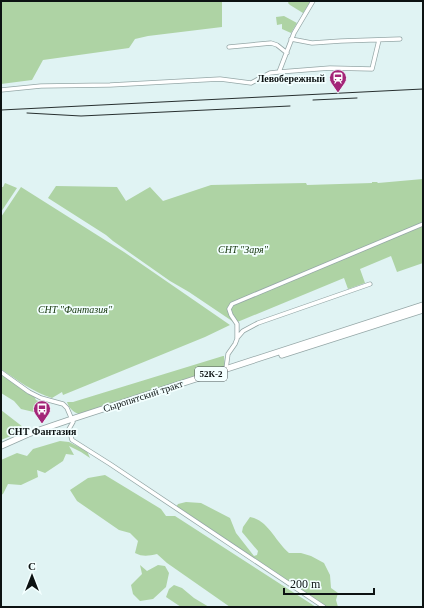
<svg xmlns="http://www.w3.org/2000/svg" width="424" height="608" viewBox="0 0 424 608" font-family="Georgia,serif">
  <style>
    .green { fill: #aed3a4 }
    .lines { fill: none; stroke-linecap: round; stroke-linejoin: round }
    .street-casing { stroke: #95a7a7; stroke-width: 5 }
    .primary-casing { stroke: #95a7a7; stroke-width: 7 }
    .street { stroke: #fff; stroke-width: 3.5 }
    .primary { stroke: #fff; stroke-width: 5.5 }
    .rail { stroke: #283030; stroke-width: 1 }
    .labels { text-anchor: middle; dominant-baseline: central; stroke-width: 3.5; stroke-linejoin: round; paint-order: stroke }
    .shield { fill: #f3ffff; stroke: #515959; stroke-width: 1 }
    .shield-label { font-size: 9px; font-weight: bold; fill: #0c1212 }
    .poi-label { font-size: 10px; font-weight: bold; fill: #0c1212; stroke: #f3ffff; text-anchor: end }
    .park-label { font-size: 10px; font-style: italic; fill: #15350b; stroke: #f3ffff }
    .street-label { font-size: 10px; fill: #0c1212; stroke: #f3ffff }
  </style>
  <rect width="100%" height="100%" fill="#e0f3f3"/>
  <path class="green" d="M1 1H222V27L148 36 135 39 129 48 43 60 32 80 1 84Z
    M289 1H311L303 13 290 5 288 3Z
    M284 16 297 23 291 33 282 29V24L277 25 276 17Z
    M423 179V263L397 272 391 256 360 269 365 283 348 289 344 278 235 323 189 292 170 281 113 241 106 235 48 198 56 186 117 187 126 201 150 187 163 201 211 185 306 183 307 185 372 183V182H377L378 183Z
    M5 183 17 188 1 212V187H3Z
    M21 187 124 252 230 325 205 337 63 395 62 392 52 398C33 392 17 380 1 369V217Z
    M223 356H224L225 365 223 368 79 414C73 412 69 408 67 402H73Z
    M1 374 34 396 36 400 41 402 43 405 38 413 21 409 14 401 1 393Z
    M1 410 23 427V431L1 440Z
    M60 441 69 442 87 451 90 458 81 452 69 446 74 455 66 454 63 461 45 473 37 470 38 477 21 485 8 484 3 494 1 495V460L17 453 27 456 33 449Z
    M105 475 161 509 166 516H175L316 607H230L167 563 157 554C148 556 143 557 135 553L138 541 130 533 119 530 77 501 70 490 88 478Z
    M186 502 201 503 230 518 236 533 254 556 257 555 258 551 242 532 243 527 250 517C268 520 275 541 289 553H301L311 556 324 563 330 575 331 588 338 593 336 600 338 607H325L176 507 178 504Z
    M140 565 147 571 158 565 165 566 169 573 166 587 153 599 140 601 133 594 131 585 142 574Z
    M174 585 182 588 194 598 209 607H181L166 597 169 589Z"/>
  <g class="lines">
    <g class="street-casing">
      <path id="street" d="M291 39 312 43 341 41 400 39
        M229 47 271 43 277 45 287 53
        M279 72 330 68 372 69 379 40
        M1 90 41 86 110 85 220 79 251 83 270 73 279 72 294 33 313 1
        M237 338 243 331 258 323 370 284
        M226 369 228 354 235 344 237 339V324L231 315 229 309 232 304 423 224
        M1 372 29 392 41 398 63 404 67 408 73 422 69 429 72 440 110 464 324 607"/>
    </g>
    <g class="primary-casing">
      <path id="primary" d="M282 355 423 310
        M1 446 28 434 72 419 423 305"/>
    </g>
    <use href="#street" class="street"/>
    <use href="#primary" class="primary"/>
    <path class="rail" d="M313 100 357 98
      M1 110 423 89
      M27 113 81 116 290 106"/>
  </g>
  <defs>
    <g id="station-pin" transform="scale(0.9)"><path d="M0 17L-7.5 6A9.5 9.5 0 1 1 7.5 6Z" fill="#a32578" stroke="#f3ffff"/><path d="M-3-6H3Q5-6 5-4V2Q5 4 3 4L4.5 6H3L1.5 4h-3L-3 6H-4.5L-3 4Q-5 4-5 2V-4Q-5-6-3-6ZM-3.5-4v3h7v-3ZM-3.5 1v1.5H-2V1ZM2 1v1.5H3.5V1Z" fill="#fff"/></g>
    <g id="bus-pin" transform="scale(0.9)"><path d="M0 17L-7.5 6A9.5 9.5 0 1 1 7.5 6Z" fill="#a32578" stroke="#f3ffff"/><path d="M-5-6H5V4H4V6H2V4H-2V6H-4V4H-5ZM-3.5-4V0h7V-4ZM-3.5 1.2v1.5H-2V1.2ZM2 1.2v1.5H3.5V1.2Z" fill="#fff"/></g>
  </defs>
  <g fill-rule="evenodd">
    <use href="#station-pin" x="338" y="78"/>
    <use href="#bus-pin" x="42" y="409"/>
  </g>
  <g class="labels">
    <rect class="shield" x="195" y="367" width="32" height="14" rx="3"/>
    <g class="shield-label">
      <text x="211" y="374">52К-2</text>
    </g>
    <g class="poi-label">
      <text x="325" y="78">Левобережный</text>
      <text x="42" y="431" text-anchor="middle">СНТ Фантазия</text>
    </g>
    <g class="park-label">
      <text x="243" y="249">СНТ "Заря"</text>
      <text x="75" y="309">СНТ "Фантазия"</text>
    </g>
    <g class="street-label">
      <text transform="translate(143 396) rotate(-18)">Сыропятский тракт</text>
    </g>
  </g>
  <rect width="424" height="608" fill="none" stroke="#0c1212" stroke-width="4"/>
  <g transform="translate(32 576)" stroke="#f3ffff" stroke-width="3" paint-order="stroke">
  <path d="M0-3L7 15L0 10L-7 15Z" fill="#0c1212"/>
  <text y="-6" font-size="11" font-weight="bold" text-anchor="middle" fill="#0c1212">С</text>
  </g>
  <path d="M284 588v6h90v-6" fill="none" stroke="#0c1212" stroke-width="2"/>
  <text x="290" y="588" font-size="12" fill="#0c1212" stroke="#f3ffff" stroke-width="3" paint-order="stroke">200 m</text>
</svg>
